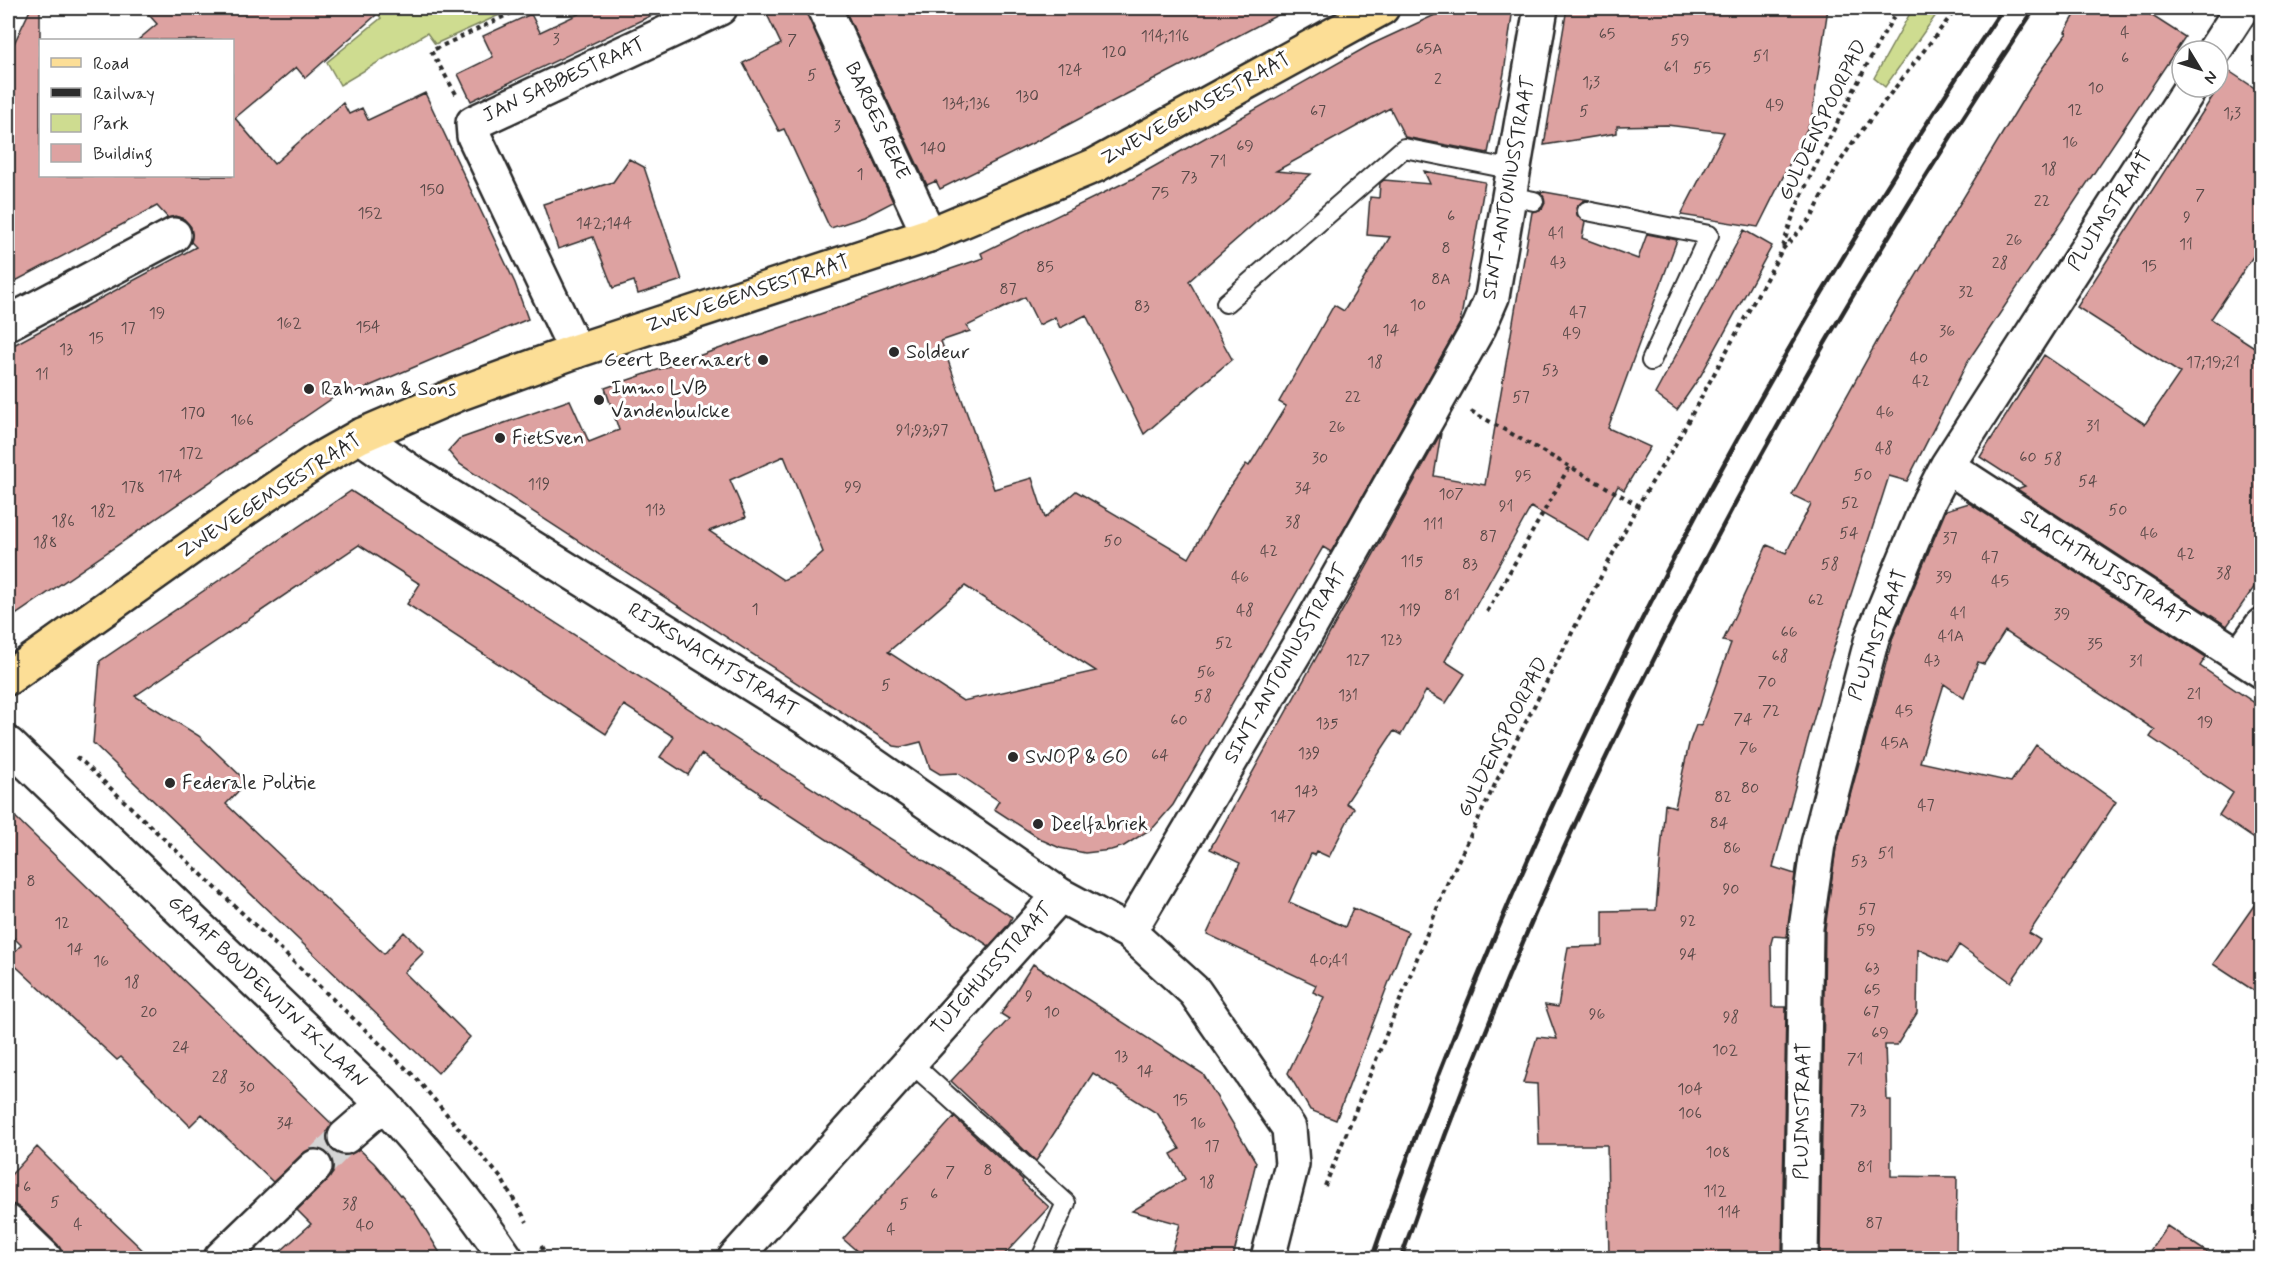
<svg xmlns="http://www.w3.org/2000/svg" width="2269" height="1266" viewBox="0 0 2269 1266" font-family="Mynerve,sans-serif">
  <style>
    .green { fill: #cedc90; stroke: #7c845e; stroke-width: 1.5 }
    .building { fill: #dda2a1; stroke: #2b2b2b; stroke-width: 1.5; fill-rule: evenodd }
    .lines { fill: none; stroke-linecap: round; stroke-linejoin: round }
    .minor-tunnel { stroke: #d5d5d5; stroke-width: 33; stroke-dasharray: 33 16; stroke-linecap: butt }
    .service-casing { stroke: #2b2b2b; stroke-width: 22 }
    .minor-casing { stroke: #2b2b2b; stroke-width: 38 }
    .primary-casing { stroke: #2b2b2b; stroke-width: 38 }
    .path { stroke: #2b2b2b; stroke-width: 4; stroke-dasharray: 4.5 4.5; stroke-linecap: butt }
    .service { stroke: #fff; stroke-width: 18 }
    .minor { stroke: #fff; stroke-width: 33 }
    .primary { stroke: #fcde96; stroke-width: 33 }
    .rail { stroke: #2b2b2b; stroke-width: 4.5 }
    .poi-dot { fill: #2b2b2b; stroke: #fff; stroke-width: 2 }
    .labels { text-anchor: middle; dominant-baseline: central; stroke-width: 6; stroke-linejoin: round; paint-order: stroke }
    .number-label { font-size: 16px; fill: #584948 }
    .street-label { font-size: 20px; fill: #2b2b2b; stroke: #fff }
    .poi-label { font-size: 20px; fill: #2b2b2b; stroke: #fff; text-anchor: start }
  </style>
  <rect width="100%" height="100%" fill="#fff"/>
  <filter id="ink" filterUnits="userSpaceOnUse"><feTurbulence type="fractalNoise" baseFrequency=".0167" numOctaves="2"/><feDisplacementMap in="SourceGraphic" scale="12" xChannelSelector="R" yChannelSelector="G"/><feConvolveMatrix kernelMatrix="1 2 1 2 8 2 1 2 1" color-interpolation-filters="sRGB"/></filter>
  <g filter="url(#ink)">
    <path class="green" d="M374 8H515L435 44 427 33 340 85 327 62 381 18Z
      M1913 8H1941L1885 87 1874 78Z"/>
    <path class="building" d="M31 8H40V176H232V40H138L157 24 143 8H384L305 78 296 67 235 118 274 164 343 103 349 114 362 108 368 120 425 93 515 283 528 319 353 393 349 387 8 620V348L196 247 191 242V227L184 219 175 216 168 218 157 206 8 285V56Z
      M591 8H667L471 101 458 74 493 57 483 36 531 14 540 32Z
      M764 8H805L893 202 864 217 831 228 829 226 784 129 779 131 743 63 781 44Z
      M844 8H1291L1035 142 940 189 936 181 927 185Z
      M1450 8H1513L1504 73 1488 153 1405 137 1390 108 1276 171 1311 174 1189 281 1232 359 1144 434 1086 315 1060 328 1055 317 1039 325 1025 297 967 326 970 331 941 341 994 489 1032 478 1045 518 1076 491 1189 558 1226 493 1246 464 1249 466 1286 406 1279 402 1334 305 1344 311 1390 237 1367 235 1370 197 1379 198 1380 183 1384 180 1430 184 1424 171 1485 182 1460 323 1331 552 1323 547 1173 805 1154 827 1124 846 1111 850 1085 853 1060 848 1042 840 994 809 999 801 957 773 940 774 930 768 921 742 901 747 894 746 458 463 448 451 459 439 570 400 589 442 619 430 605 388 983 258 981 253 1132 179 1370 45ZM784 456 823 552 800 572 783 580 709 531 746 517 730 480ZM965 586 1096 671 963 701 888 652Z
      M1567 8H1828L1811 121 1758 227 1681 215 1724 132 1667 125 1617 126V133L1544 145Z
      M2079 8H2140L2185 37 1968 361 1907 481 1889 476 1829 663 1773 867 1795 874 1787 937 1773 936 1771 943 1772 1007H1786L1782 1258H1609L1607 1145H1539L1537 1084 1523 1083 1537 1037 1557 1039 1545 1005 1558 1007 1568 947 1603 946V911L1656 910 1665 804 1675 807 1689 744 1696 725 1701 726 1731 643 1723 641 1767 545 1786 553 1811 504 1792 495 1885 327 2039 73 2067 33 2065 32Z
      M2229 71 2262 93V243L2211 319 2262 352V576L2227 626 2017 489 2025 486 1980 457 2044 355 2145 424 2180 373 2077 307Z
      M629 159 644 167 682 280 638 294 634 281 613 288 593 237 558 249 543 204 613 182Z
      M1539 191 1590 200 1583 201 1576 208 1577 215 1585 222 1582 238 1638 259 1647 234 1677 240 1608 428 1650 447 1624 490 1618 486 1588 540 1531 507 1445 661 1465 674 1446 703 1426 691 1401 735 1394 731 1346 803 1354 808 1329 857 1316 851 1314 855 1311 854 1289 902 1345 927 1353 908 1408 932 1336 1120 1310 1110 1288 1073 1324 997 1313 992 1316 985 1207 934 1240 863 1210 849 1441 433 1434 476 1485 485 1532 212 1542 209 1545 203 1544 197Z
      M1744 230 1772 246 1701 375 1677 410 1655 394Z
      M351 491 1012 917 1008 925 989 946 759 795 760 793 701 754 688 775 660 757 674 737 624 705 606 734 407 604 420 584 359 545 135 696 199 736 247 782 226 804 384 954 404 932 424 952 404 972 470 1037 438 1073 93 743 100 661Z
      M1969 503 2206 657 2200 666 2262 708V844L2219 815 2233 793 2150 737 2155 730 2005 631 1984 664 1978 662 1964 698 1944 684 1920 762 2011 782 2036 745 2116 802 2029 933 2040 940 2011 982 1959 945 1948 963 1918 949 1917 1013 1897 1045H1885L1887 1100H1891V1176L1957 1177 1956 1253H1919V1258H1820L1825 929 1836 848 1893 637 1946 510Z
      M8 810 332 1124 327 1131V1140L331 1150 339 1155H348L359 1149 374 1163 415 1212 443 1258H273L311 1224 297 1210 333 1173V1163L329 1154 320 1149H310L273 1182 202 1114 190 1126 121 1057 117 1060 8 959 21 945 8 932Z
      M2262 894V996L2213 964Z
      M1033 964 1203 1074 1256 1162 1233 1258H1170L1180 1224 1132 1211 1185 1179 1171 1154 1180 1149 1158 1114 1093 1073 1036 1161 951 1081 1009 1019 1001 1014Z
      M954 1117 1023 1180 1022 1182 1049 1207 1001 1258H865L843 1239Z
      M37 1147 84 1194 151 1258H63L58 1245 21 1209 8 1204V1178Z
      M2167 1226 2216 1258H2145Z"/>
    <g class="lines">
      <path class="minor-tunnel" d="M315 1167 345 1137"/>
      <g class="service-casing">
        <path id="service" d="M1509 196 1534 201
          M1587 211 1709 235 1651 361
          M1226 303 1404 148 1514 170
          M909 1061 1066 1203 1041 1258"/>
      </g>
      <g class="minor-casing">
        <path id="minor" d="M824 8 929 235
          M2214 51 2242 8
          M8 323 174 235
          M576 351 474 136 473 123 720 8
          M360 436 414 474 809 720 1060 895 1129 932 1195 992 1289 1128 1292 1164 1268 1258
          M1947 466 2262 671
          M2240 656 2262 625
          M8 744 383 1104C428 1153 469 1203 506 1258
          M1129 932 1311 625 1479 327 1492 297 1541 8
          M345 1137 383 1104
          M8 1222 45 1258
          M221 1258 315 1167
          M735 1258 1060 895
          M1801 1258 1806 928 1818 844 1872 638 1929 501 1947 466 2191 87"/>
      </g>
      <g class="primary-casing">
        <path id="primary" d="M8 678 235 516 316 461 360 436 458 394 576 351 929 235 1096 165 1382 8"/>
      </g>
      <path class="path" d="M456 94 431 51 522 8
        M1783 247C1794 205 1815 168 1834 129 1855 88 1875 47 1899 8
        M1471 411 1638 505
        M1487 612 1569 467
        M76 757 84 763 415 1077 501 1178 527 1222
        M1325 1186 1447 884 1514 745 1638 505 1675 445 1782 250 1812 217 1836 168 1853 142 1957 8
        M541 1246 548 1258"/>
      <use href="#service" class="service"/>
      <use href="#minor" class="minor"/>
      <use href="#primary" class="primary"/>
      <path class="rail" d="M1372 1258C1523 815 1741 395 2003 8
        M1401 1258C1554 814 1774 397 2035 8"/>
    </g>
  </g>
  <g class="poi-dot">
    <circle cx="894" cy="352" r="6"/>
    <circle cx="763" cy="360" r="6"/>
    <circle cx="309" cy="389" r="6"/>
    <circle cx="599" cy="400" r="6"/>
    <circle cx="500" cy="438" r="6"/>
    <circle cx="1013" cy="757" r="6"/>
    <circle cx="170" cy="783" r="6"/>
    <circle cx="1038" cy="824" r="6"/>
  </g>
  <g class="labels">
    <g class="number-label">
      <text x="2125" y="32">4</text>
      <text x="1607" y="34">65</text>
      <text x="1165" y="36">114;116</text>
      <text x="556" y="39">3</text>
      <text x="792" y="40">7</text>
      <text x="1680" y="40">59</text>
      <text x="1429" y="49">65A</text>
      <text x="1114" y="52">120</text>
      <text x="1761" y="56">51</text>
      <text x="2125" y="58">6</text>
      <text x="1671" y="67">61</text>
      <text x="1702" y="68">55</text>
      <text x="1070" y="70">124</text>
      <text x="812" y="75">5</text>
      <text x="1438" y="79">2</text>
      <text x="1591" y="82">1;3</text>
      <text x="2096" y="88">10</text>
      <text x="1027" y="96">130</text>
      <text x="966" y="103">134;136</text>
      <text x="1775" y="105">49</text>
      <text x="2075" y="110">12</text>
      <text x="1318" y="111">67</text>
      <text x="1584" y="111">5</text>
      <text x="2232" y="113">1;3</text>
      <text x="837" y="126">3</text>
      <text x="2070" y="142">16</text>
      <text x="1245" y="146">69</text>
      <text x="933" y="148">140</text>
      <text x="1218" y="161">71</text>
      <text x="2049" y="169">18</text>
      <text x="860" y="174">1</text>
      <text x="1189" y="177">73</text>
      <text x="432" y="190">150</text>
      <text x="1160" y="193">75</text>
      <text x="2200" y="195">7</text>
      <text x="2042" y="201">22</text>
      <text x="370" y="213">152</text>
      <text x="1451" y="216">6</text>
      <text x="2187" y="217">9</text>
      <text x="604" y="223">142;144</text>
      <text x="1556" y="233">41</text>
      <text x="2014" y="240">26</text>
      <text x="2186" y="244">11</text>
      <text x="1446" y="248">8</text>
      <text x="1558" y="262">43</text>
      <text x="2000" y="263">28</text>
      <text x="2149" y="266">15</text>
      <text x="1045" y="267">85</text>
      <text x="1441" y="279">8A</text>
      <text x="1008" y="289">87</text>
      <text x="1966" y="292">32</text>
      <text x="1418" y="305">10</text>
      <text x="1142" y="306">83</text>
      <text x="1578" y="312">47</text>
      <text x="157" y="313">19</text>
      <text x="289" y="323">162</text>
      <text x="368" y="327">154</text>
      <text x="128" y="328">17</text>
      <text x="1391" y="330">14</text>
      <text x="1947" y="331">36</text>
      <text x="1572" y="333">49</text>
      <text x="96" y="338">15</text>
      <text x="66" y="349">13</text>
      <text x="1919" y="358">40</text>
      <text x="1375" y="362">18</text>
      <text x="2213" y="362">17;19;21</text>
      <text x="1550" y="370">53</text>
      <text x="42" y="374">11</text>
      <text x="1921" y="381">42</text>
      <text x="1353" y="397">22</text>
      <text x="1521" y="397">57</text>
      <text x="1885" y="412">46</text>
      <text x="193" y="413">170</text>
      <text x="242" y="420">166</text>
      <text x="2093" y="426">31</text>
      <text x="1337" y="427">26</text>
      <text x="922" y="430">91;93;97</text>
      <text x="1884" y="448">48</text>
      <text x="191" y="453">172</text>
      <text x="2028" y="457">60</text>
      <text x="1320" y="458">30</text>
      <text x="2053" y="459">58</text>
      <text x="1863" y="475">50</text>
      <text x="170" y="476">174</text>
      <text x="1523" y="476">95</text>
      <text x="2088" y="481">54</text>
      <text x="539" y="484">119</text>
      <text x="133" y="487">178</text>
      <text x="853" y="487">99</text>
      <text x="1303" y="488">34</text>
      <text x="1451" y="494">107</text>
      <text x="1850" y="503">52</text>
      <text x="1506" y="506">91</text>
      <text x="655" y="510">113</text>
      <text x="2118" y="510">50</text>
      <text x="103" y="511">182</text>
      <text x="63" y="521">186</text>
      <text x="1293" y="522">38</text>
      <text x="1433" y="524">111</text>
      <text x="1849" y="533">54</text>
      <text x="2149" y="533">46</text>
      <text x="1488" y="536">87</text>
      <text x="1950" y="538">37</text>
      <text x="1113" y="541">50</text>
      <text x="45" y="542">188</text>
      <text x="1269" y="551">42</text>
      <text x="2186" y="554">42</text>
      <text x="1990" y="557">47</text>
      <text x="1412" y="561">115</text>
      <text x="1470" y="564">83</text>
      <text x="1830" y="564">58</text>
      <text x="2224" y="573">38</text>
      <text x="1240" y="577">46</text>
      <text x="1944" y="577">39</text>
      <text x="2000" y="581">45</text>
      <text x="1452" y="595">81</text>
      <text x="1816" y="600">62</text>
      <text x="755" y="609">1</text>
      <text x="1245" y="610">48</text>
      <text x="1410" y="610">119</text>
      <text x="1958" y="613">41</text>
      <text x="2062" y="614">39</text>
      <text x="1789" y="632">66</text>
      <text x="1951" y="636">41A</text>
      <text x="1391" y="640">123</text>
      <text x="1224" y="643">52</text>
      <text x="2095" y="644">35</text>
      <text x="1780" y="656">68</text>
      <text x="1358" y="660">127</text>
      <text x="1932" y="660">43</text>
      <text x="2136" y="661">31</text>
      <text x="1206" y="672">56</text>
      <text x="1767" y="682">70</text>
      <text x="886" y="685">5</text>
      <text x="2194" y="694">21</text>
      <text x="1348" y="695">131</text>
      <text x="1203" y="696">58</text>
      <text x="1771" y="711">72</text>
      <text x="1904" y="711">45</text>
      <text x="1743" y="719">74</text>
      <text x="1179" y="720">60</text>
      <text x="2205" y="722">19</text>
      <text x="1327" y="723">135</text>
      <text x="1895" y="743">45A</text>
      <text x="1748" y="748">76</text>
      <text x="1309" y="753">139</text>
      <text x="1160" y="755">64</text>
      <text x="1750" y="788">80</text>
      <text x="1306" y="791">143</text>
      <text x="1723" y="797">82</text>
      <text x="1926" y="805">47</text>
      <text x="1283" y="816">147</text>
      <text x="1719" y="823">84</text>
      <text x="1732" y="848">86</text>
      <text x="1886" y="853">51</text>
      <text x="1859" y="861">53</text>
      <text x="31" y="881">8</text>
      <text x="1731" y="889">90</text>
      <text x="1867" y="909">57</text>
      <text x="1688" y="921">92</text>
      <text x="62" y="923">12</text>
      <text x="1866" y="930">59</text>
      <text x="75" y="949">14</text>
      <text x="1688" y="954">94</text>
      <text x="1329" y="960">40;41</text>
      <text x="101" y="961">16</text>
      <text x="1872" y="968">63</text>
      <text x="132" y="982">18</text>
      <text x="1872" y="990">65</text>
      <text x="1029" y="996">9</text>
      <text x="149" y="1012">20</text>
      <text x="1052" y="1012">10</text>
      <text x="1871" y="1012">67</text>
      <text x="1597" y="1014">96</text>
      <text x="1731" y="1017">98</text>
      <text x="1880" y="1033">69</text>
      <text x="181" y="1047">24</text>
      <text x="1725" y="1050">102</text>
      <text x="1121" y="1056">13</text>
      <text x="1855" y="1059">71</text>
      <text x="1145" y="1071">14</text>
      <text x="220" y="1077">28</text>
      <text x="247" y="1087">30</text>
      <text x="1690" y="1089">104</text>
      <text x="1180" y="1100">15</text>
      <text x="1858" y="1110">73</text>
      <text x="1690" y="1113">106</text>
      <text x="285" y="1123">34</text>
      <text x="1198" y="1123">16</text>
      <text x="1212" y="1146">17</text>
      <text x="1718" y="1152">108</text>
      <text x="1865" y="1167">81</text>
      <text x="988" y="1170">8</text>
      <text x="950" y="1172">7</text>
      <text x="1207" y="1182">18</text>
      <text x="27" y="1187">6</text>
      <text x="1715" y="1191">112</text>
      <text x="934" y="1194">6</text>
      <text x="55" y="1202">5</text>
      <text x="350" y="1204">38</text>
      <text x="904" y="1204">5</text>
      <text x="1729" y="1212">114</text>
      <text x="1874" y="1223">87</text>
      <text x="78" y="1224">4</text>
      <text x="365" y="1225">40</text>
      <text x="891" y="1229">4</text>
    </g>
    <g class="street-label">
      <text transform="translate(564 80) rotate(-25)">JAN SABBESTRAAT</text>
      <text transform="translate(1196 109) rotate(-29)">ZWEVEGEMSESTRAAT</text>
      <text transform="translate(1823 120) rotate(-64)">GULDENSPOORPAD</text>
      <text transform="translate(877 121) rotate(65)">BARBES REKE</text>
      <text transform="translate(1509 188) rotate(-80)">SINT-ANTONIUSSTRAAT</text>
      <text transform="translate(2110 211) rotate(-57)">PLUIMSTRAAT</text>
      <text transform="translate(748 294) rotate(-18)">ZWEVEGEMSESTRAAT</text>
      <text transform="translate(270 496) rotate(-33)">ZWEVEGEMSESTRAAT</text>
      <text transform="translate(2104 568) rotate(33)">SLACHTHUISSTRAAT</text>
      <text transform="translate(1878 635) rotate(-70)">PLUIMSTRAAT</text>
      <text transform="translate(713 660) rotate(32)">RIJKSWACHTSTRAAT</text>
      <text transform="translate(1286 664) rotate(-60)">SINT-ANTONIUSSTRAAT</text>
      <text transform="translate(1503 737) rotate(-63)">GULDENSPOORPAD</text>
      <text transform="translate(992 969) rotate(-48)">TUIGHUISSTRAAT</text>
      <text transform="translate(267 992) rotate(44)">GRAAF BOUDEWIJN IX-LAAN</text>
      <text transform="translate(1803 1111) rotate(-89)">PLUIMSTRAAT</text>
    </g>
    <g class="poi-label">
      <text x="906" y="352">Soldeur</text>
      <text x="751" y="360" text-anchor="end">Geert Beernaert</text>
      <text x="611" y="388">Immo LVB<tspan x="611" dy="23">Vandenbulcke</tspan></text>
      <text x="321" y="389">Rahman &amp; Sons</text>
      <text x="512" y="438">FietSven</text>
      <text x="1025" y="757">SWOP &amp; GO</text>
      <text x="182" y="783">Federale Politie</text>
      <text x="1050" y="824">Deelfabriek</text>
    </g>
  </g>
  <rect width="2269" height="1266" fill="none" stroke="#fff" stroke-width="30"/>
  <rect x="15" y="15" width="2239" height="1236" fill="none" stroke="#2b2b2b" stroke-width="2" filter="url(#ink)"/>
  <rect x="39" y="39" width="195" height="138" fill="#ffffff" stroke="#aaaaaa" stroke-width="1.5"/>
  <rect x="51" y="58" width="30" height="9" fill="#fcde96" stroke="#aaaaaa" stroke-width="1.5"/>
  <text x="93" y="69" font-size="18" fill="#2b2b2b">Road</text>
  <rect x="51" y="88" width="30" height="9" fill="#2b2b2b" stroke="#aaaaaa" stroke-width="1.5"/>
  <text x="93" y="99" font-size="18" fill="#2b2b2b">Railway</text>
  <rect x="51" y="114" width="30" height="18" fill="#cedc90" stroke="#aaaaaa" stroke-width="1.5"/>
  <text x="93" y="129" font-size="18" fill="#2b2b2b">Park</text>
  <rect x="51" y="144" width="30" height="18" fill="#dda2a1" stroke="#aaaaaa" stroke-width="1.5"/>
  <text x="93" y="159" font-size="18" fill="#2b2b2b">Building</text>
  <g transform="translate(2200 69) rotate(128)"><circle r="28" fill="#ffffff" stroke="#aaaaaa" stroke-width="1.5"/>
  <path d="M0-4.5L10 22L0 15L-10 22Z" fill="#2b2b2b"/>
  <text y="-9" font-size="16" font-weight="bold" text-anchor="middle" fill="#2b2b2b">N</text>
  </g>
</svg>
